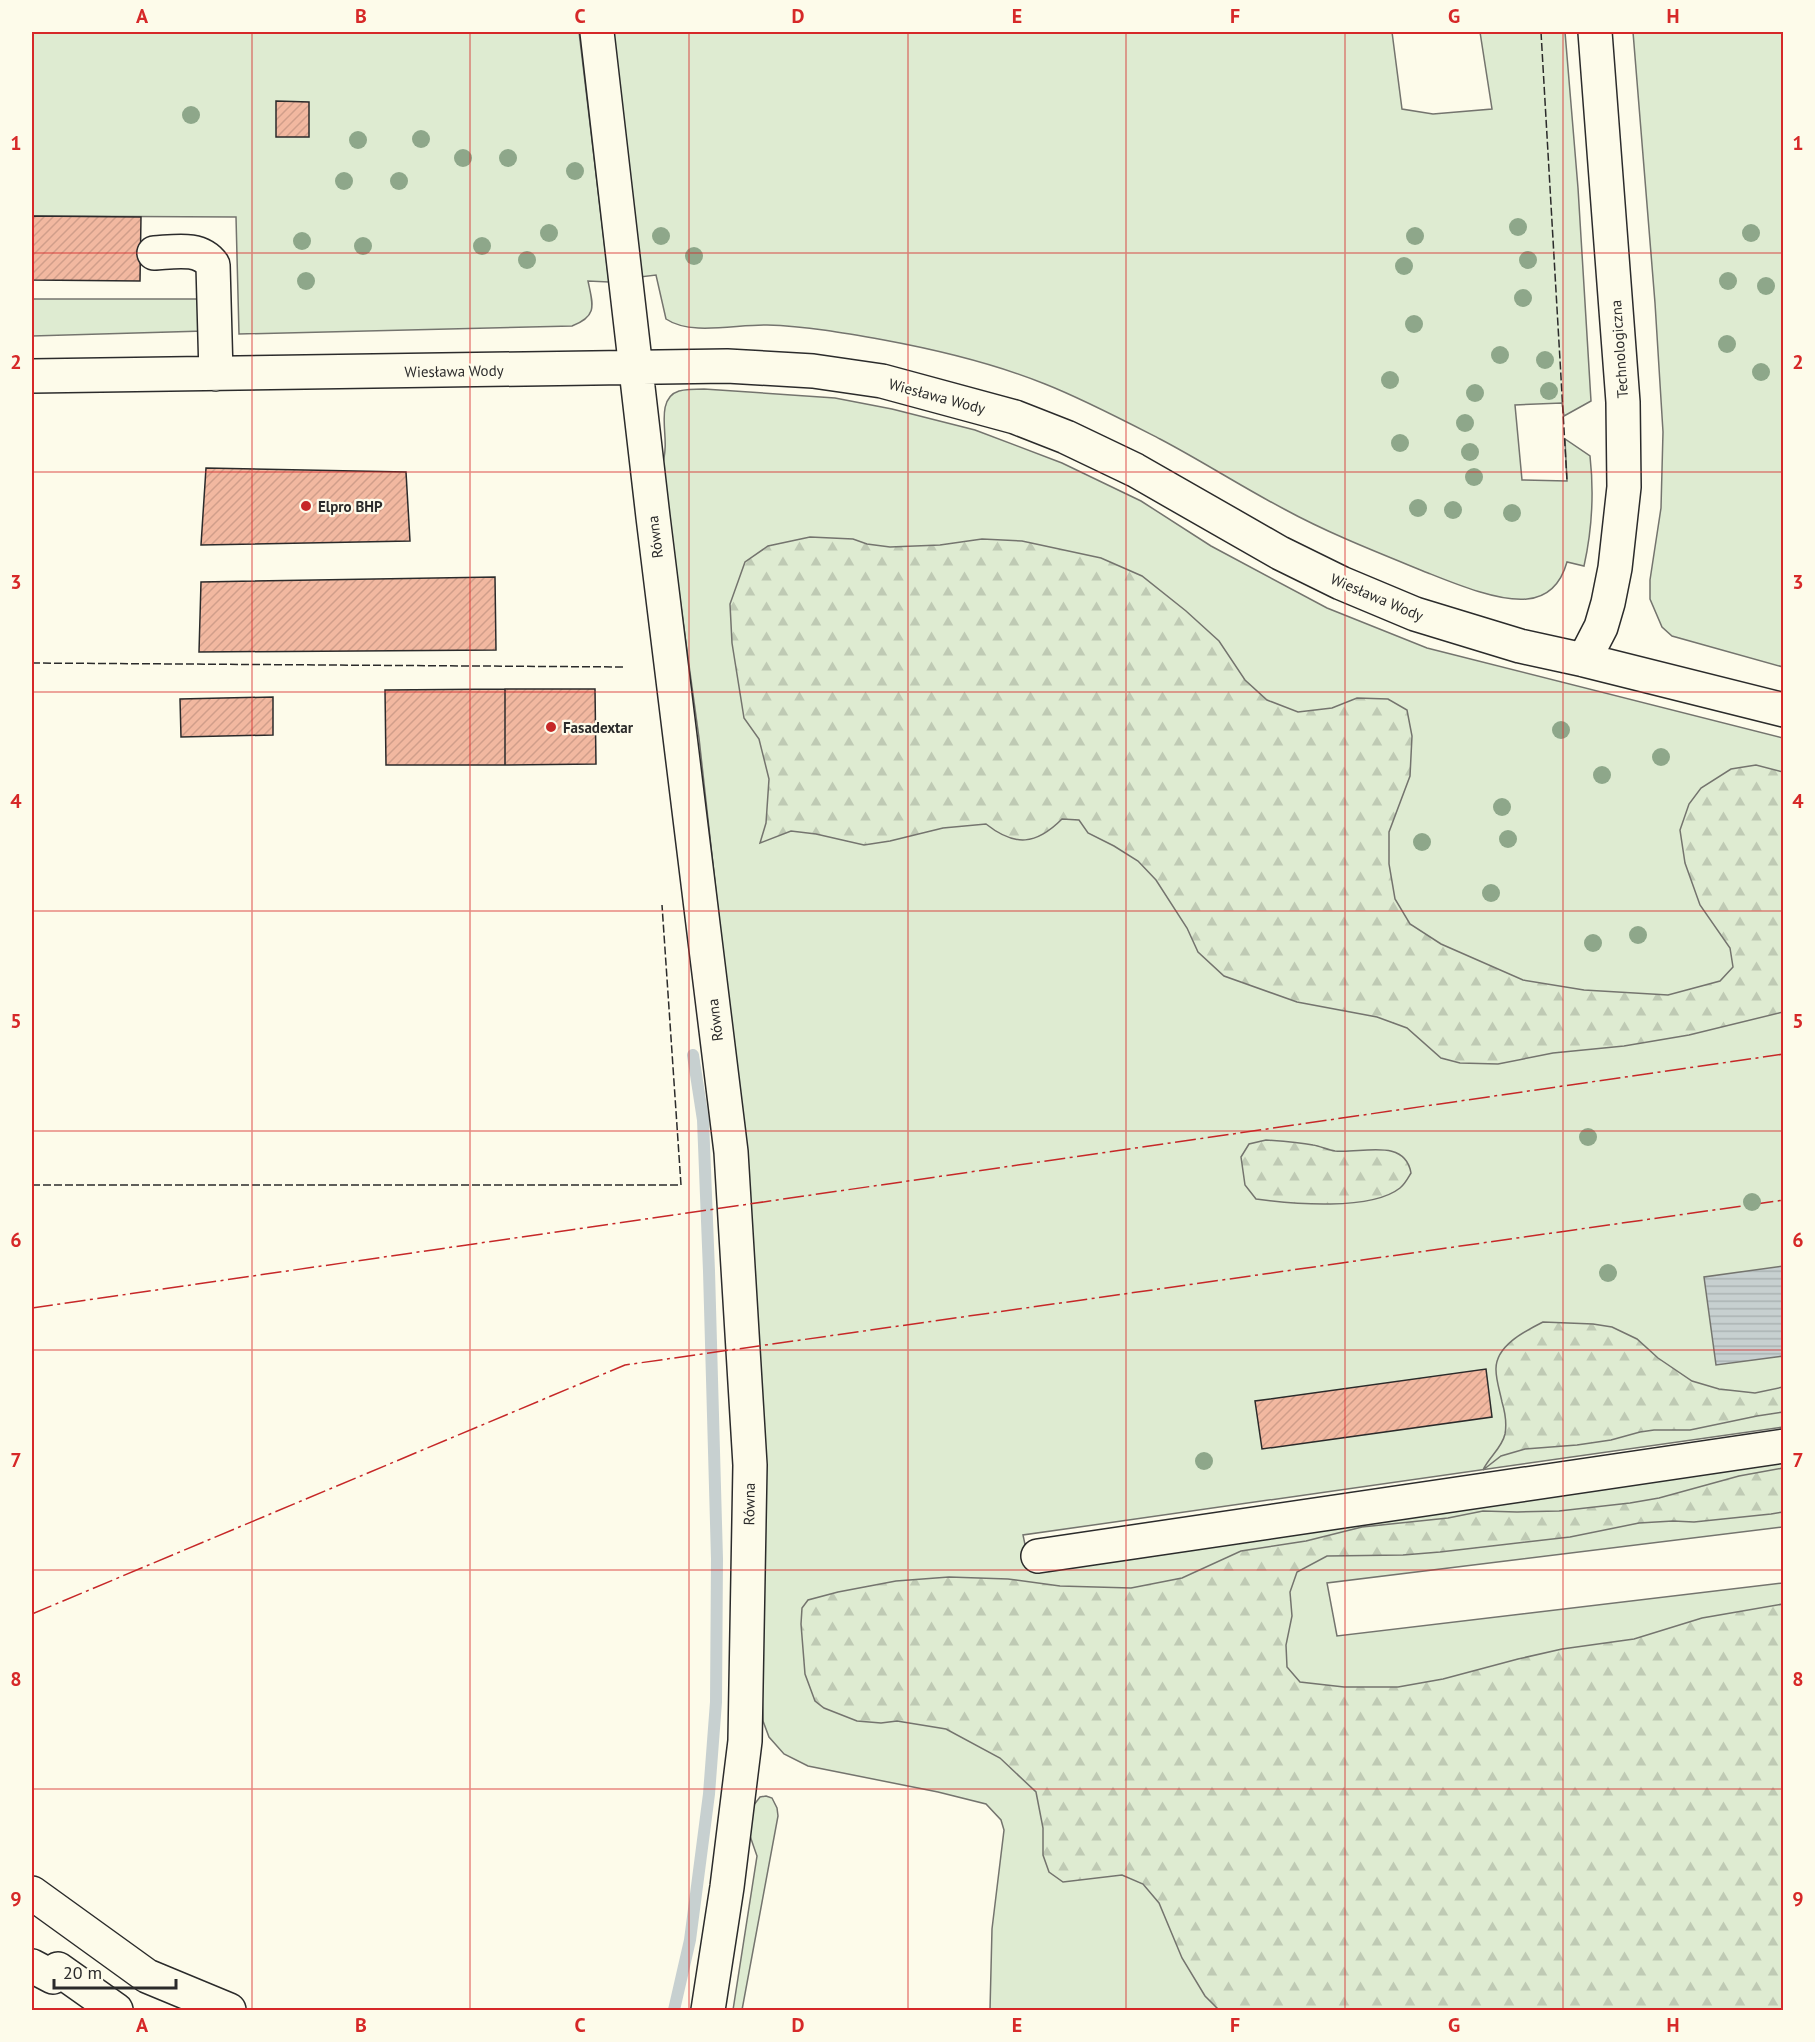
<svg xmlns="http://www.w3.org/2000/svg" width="1815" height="2042" viewBox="0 0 1815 2042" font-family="'PT Sans',sans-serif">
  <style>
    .green { fill: #deebd1; stroke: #74746e; stroke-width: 1.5 }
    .forest { fill: url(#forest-firs); stroke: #74746e; stroke-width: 1.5 }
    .water { fill: url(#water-rules); stroke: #74746e; stroke-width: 1.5 }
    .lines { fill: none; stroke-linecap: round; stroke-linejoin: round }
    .stream { stroke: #c7d0d0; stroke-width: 12 }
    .building { fill: url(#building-hatch); stroke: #2b2b2b; stroke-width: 1.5 }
    .minor-casing { stroke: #2b2b2b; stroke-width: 36 }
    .minor { stroke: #fdfbea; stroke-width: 33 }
    .fence { stroke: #2b2b2b; stroke-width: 1.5; stroke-dasharray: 8 3; stroke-linecap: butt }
    .power { stroke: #c62828; stroke-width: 1.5; stroke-dasharray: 21 4.5 3 4.5; stroke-linecap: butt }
    .tree { fill: #8ea78a }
    .grid { fill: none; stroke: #d62828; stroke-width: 1.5; stroke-opacity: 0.55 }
    .poi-dot { fill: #c62828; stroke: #fdfbea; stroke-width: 2 }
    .labels { text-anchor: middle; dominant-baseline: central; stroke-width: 4.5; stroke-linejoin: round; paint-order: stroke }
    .street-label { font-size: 15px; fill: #2b2b2b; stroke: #fdfbea }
    .poi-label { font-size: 15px; font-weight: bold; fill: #2b2b2b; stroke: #fdfbea; text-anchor: start }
    .neatline { fill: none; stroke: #d62828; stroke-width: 2 }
    .grid-label { font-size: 20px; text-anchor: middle; font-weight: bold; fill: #d62828 }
  </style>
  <defs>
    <pattern id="forest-firs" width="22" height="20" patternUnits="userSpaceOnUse" patternTransform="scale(1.5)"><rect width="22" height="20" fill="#deebd1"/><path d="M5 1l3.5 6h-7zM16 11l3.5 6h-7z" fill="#bfcab4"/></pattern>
    <pattern id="water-rules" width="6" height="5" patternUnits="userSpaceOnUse" patternTransform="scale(1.5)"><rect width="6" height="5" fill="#c7d0d0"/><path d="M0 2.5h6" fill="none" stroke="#abb3b3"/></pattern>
    <pattern id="building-hatch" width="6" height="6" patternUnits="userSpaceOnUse" patternTransform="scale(1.5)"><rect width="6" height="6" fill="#f2b8a0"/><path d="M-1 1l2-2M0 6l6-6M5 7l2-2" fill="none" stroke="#d09e8a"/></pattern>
  </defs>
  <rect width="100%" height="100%" fill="#fdfbea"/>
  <path class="green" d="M32 32H579L609 282 588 281C593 305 598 316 572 326L239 334 236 217 32 216Z
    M606 32H1392L1402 109 1433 114 1492 109 1480 32H1565L1578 188 1591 401 1564 416 1562 403 1515 405 1522 480 1567 481 1565 439 1590 456C1594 492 1592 530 1584 566L1567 562C1561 583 1549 597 1527 599 1499 602 1453 583 1428 573 1379 553 1330 534 1284 509 1242 487 1202 461 1160 439 1123 420 1083 399 1045 384 993 363 938 350 884 340 845 333 806 326 767 325 737 324 691 336 666 319L656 275 640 277Z
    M1633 32H1783V667L1672 636 1662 627 1650 599V580L1661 508 1663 432 1655 303Z
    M32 299H202L204 331 32 336Z
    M704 389 835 398 892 409 975 430 1062 463 1141 501 1211 546 1327 608 1427 648 1783 738V1427L1023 1535 1030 1569 1783 1457V1527L1327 1583 1337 1636 1783 1583V2010H990L992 1929 1004 1830 1001 1820 986 1804 938 1792 808 1766 784 1754 769 1737 763 1721 762 1694 725 973 699 738 662 468C663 462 665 455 665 449 667 432 656 398 679 391 687 389 696 389 704 389Z
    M766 1796 772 1798 777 1808 778 1816 742 2010H733L757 1856 750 1836 753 1806 760 1797Z"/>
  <path class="forest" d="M810 537 853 539 867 544 890 547 940 545 982 539 1022 541 1101 558 1142 576 1186 611 1219 641 1245 680 1267 700 1298 712 1332 708 1357 698 1388 699 1407 710 1412 736 1410 776 1389 832V864L1395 899 1410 924 1441 944 1523 980 1584 990 1668 995 1720 981 1733 967 1730 948 1700 905 1685 863 1680 830 1689 804 1701 788 1731 769 1756 765 1783 772V1012L1689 1035 1624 1046 1553 1053 1498 1064 1460 1063 1441 1058 1407 1028 1377 1017 1297 1002 1224 976 1198 952 1187 928 1156 880 1138 861 1114 846 1088 833 1079 820 1062 819C1036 845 1015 847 986 824L943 828 890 841 864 845 816 834 791 831 760 843 766 823 769 779 759 739 744 718 732 643 730 604 745 562 768 546Z
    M1266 1140C1282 1141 1298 1142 1313 1145 1320 1146 1328 1150 1335 1151 1360 1154 1405 1137 1411 1173 1408 1178 1405 1184 1400 1188 1371 1211 1292 1204 1256 1199L1245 1185 1241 1157 1249 1144Z
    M1543 1322 1593 1324 1612 1327 1637 1339 1658 1358 1692 1381 1719 1389 1755 1393 1783 1387V1412L1757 1416 1690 1430H1654L1640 1432 1611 1440 1577 1445 1525 1449 1501 1456 1483 1470C1489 1457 1502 1448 1505 1434 1507 1423 1505 1412 1502 1402 1500 1392 1496 1380 1496 1370 1495 1346 1525 1331 1543 1322Z
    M1783 1468V1512L1771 1514 1694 1522 1673 1521 1639 1523 1570 1537 1440 1552 1403 1555 1327 1556 1297 1572 1290 1592 1292 1616 1286 1645 1287 1667 1300 1682 1344 1687H1398L1443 1679 1518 1659 1562 1649 1634 1639 1702 1618 1783 1604V2010H1219L1205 1996 1182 1958 1159 1903 1143 1884 1122 1875 1063 1882 1049 1872 1043 1855V1828L1036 1792 1000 1758 946 1729 897 1721 881 1723 857 1721 824 1708 815 1701 805 1674 801 1624 802 1608 808 1600 838 1592 896 1581 949 1577 1008 1579 1060 1586 1131 1588 1182 1578 1241 1551 1306 1541 1362 1527 1448 1518 1483 1511 1517 1512 1559 1511 1630 1503 1659 1498 1739 1476Z"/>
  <path class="water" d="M1783 1266V1356L1716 1365 1704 1277Z"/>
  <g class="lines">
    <path class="stream" d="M674 2010 690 1940 709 1794 716 1702 717 1559 709 1271 703 1120 693 1055"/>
  </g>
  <path class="building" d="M276 101 309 102V137H276Z
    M32 216 141 217 140 281 32 280Z
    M206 468 406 472 410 541 201 545Z
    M495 577 496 650 199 652 201 582Z
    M505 689H595L596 764 505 765Z
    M505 689V765H386L385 690Z
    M273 697V735L181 737 180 699Z
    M1486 1369 1492 1417 1262 1449 1255 1401Z"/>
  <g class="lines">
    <g class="minor-casing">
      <path id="minor" d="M597 32 653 517 731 1152 750 1465 745 1741 727 1887 708 2010
        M154 253C174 252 200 246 213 265L216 374
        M32 376 727 366 813 371 882 381 1015 417 1066 437 1135 470 1280 553 1341 583 1415 614 1520 646 1584 660 1784 710
        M1584 660 1601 627 1608 603 1615 568 1624 487 1623 402 1595 32
        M1038 1556 1784 1446
        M32 1893 147 1976 229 2010
        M32 1966 53 1977 58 1969 116 2010"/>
    </g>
    <use href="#minor" class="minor"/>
    <path class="fence" d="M1541 32 1567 481
      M32 663 624 667
      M32 1185H681L662 905"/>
    <path class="power" d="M32 1308 1784 1054
      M32 1614 625 1365 1784 1200"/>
  </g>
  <g class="tree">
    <circle cx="191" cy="115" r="9"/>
    <circle cx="421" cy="139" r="9"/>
    <circle cx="358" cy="140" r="9"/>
    <circle cx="463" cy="158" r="9"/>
    <circle cx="508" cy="158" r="9"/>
    <circle cx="575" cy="171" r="9"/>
    <circle cx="344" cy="181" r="9"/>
    <circle cx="399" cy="181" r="9"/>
    <circle cx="1518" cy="227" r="9"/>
    <circle cx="549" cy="233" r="9"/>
    <circle cx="1751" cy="233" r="9"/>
    <circle cx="661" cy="236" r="9"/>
    <circle cx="1415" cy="236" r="9"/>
    <circle cx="302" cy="241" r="9"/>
    <circle cx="363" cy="246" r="9"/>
    <circle cx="482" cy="246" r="9"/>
    <circle cx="694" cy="256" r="9"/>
    <circle cx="527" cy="260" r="9"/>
    <circle cx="1528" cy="260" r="9"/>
    <circle cx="1404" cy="266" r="9"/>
    <circle cx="306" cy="281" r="9"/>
    <circle cx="1728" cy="281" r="9"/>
    <circle cx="1766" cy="286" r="9"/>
    <circle cx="1523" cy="298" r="9"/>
    <circle cx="1414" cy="324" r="9"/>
    <circle cx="1727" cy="344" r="9"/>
    <circle cx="1500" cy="355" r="9"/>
    <circle cx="1545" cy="360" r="9"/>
    <circle cx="1761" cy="372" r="9"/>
    <circle cx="1390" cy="380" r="9"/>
    <circle cx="1549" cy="391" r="9"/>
    <circle cx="1475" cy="393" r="9"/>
    <circle cx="1465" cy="423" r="9"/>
    <circle cx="1400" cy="443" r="9"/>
    <circle cx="1470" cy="452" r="9"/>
    <circle cx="1474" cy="477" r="9"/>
    <circle cx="1418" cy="508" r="9"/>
    <circle cx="1453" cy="510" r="9"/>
    <circle cx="1512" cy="513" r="9"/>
    <circle cx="1561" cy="730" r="9"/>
    <circle cx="1661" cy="757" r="9"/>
    <circle cx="1602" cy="775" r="9"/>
    <circle cx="1502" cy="807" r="9"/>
    <circle cx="1508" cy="839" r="9"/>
    <circle cx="1422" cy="842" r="9"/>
    <circle cx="1491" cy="893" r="9"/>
    <circle cx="1638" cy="935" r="9"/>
    <circle cx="1593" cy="943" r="9"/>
    <circle cx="1588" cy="1137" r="9"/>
    <circle cx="1752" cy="1202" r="9"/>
    <circle cx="1608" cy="1273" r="9"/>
    <circle cx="1204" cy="1461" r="9"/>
  </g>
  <path class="grid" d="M252 32V2010M470 32V2010M689 32V2010M908 32V2010M1126 32V2010M1345 32V2010M1563 32V2010M32 253H1784M32 472H1784M32 692H1784M32 911H1784M32 1131H1784M32 1350H1784M32 1570H1784M32 1789H1784"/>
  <g class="poi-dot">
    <circle cx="306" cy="506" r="6"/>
    <circle cx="551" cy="727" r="6"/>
  </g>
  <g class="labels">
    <g class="street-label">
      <text transform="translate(1619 349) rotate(-94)">Technologiczna</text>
      <text transform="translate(454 371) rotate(-1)">Wiesława Wody</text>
      <text transform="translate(937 396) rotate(15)">Wiesława Wody</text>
      <text transform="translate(655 537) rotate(-97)">Równa</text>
      <text transform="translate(1377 597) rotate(23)">Wiesława Wody</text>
      <text transform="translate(715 1020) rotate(-97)">Równa</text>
      <text transform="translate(749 1504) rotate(-89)">Równa</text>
    </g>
    <g class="poi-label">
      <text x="318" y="506">Elpro BHP</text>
      <text x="563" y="727">Fasadextar</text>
    </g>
  </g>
  <rect width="1815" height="2042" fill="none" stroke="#fdfbea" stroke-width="66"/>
  <path d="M54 1979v9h122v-9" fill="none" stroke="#2b2b2b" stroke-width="3"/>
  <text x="63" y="1979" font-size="18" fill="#2b2b2b" stroke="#fdfbea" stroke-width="4.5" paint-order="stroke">20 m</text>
  <rect x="33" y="33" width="1749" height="1976" class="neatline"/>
  <g class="grid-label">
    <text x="142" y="23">A</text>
    <text x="361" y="23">B</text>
    <text x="580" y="23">C</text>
    <text x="798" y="23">D</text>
    <text x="1017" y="23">E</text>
    <text x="1235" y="23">F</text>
    <text x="1454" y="23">G</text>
    <text x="1673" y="23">H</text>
    <text x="16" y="150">1</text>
    <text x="1798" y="150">1</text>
    <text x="16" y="369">2</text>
    <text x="1798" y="369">2</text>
    <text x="16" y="589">3</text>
    <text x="1798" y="589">3</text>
    <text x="16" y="808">4</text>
    <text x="1798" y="808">4</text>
    <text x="16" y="1028">5</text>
    <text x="1798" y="1028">5</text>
    <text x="16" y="1247">6</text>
    <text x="1798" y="1247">6</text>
    <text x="16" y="1467">7</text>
    <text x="1798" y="1467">7</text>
    <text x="16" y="1686">8</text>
    <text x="1798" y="1686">8</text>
    <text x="16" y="1906">9</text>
    <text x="1798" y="1906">9</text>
    <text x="142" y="2032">A</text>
    <text x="361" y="2032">B</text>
    <text x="580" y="2032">C</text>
    <text x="798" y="2032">D</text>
    <text x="1017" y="2032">E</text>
    <text x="1235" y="2032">F</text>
    <text x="1454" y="2032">G</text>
    <text x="1673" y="2032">H</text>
  </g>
</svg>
